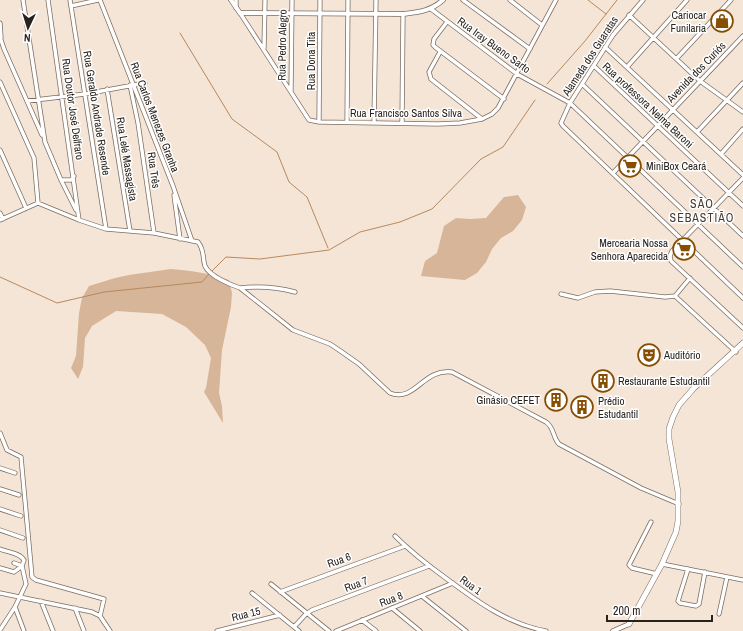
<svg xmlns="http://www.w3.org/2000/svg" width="743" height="631" viewBox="0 0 743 631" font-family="'Archivo Narrow',sans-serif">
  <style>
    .green { fill: #d6b598 }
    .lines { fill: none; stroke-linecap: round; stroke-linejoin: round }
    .stream { stroke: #b7895e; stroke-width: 1 }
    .minor-casing { stroke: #7b6d61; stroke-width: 5 }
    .tertiary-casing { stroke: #7b6d61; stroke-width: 5.5 }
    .secondary-casing { stroke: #7b6d61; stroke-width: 6 }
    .minor { stroke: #fff; stroke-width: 3.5 }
    .tertiary { stroke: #fff; stroke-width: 4 }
    .secondary { stroke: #fff; stroke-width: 5 }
    .labels { text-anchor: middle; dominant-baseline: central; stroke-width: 3; stroke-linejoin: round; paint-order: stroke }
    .poi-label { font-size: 11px; fill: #28221d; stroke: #fff; text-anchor: start }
    .street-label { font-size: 11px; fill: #28221d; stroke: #fff }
    .neighbourhood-label { font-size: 12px; letter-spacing: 1px; fill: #483b30; stroke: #fff }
  </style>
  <rect width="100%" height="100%" fill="#f5e5d7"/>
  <path class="green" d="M518 195 526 207 522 220 513 231 501 238 492 249 486 262 477 273 465 280 421 276 425 261 437 253 444 226 456 218 470 219 486 218 504 197Z
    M171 269C192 271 210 273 229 280L232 293 231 307 222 350 219 393 222 406 223 423 204 392 206 388 211 358 205 345 186 327 162 314 116 311 92 326 85 338 83 367 78 379 71 368 76 356 79 313 82 298 89 286 115 278 129 275Z"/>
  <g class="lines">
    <path class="stream" d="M588 0 606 14
      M180 33 232 119 277 152 289 182 307 197 328 248
      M547 84 585 41 617 0
      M211 272 226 257 260 259 329 250 360 232 400 222 432 209 481 159 503 147 535 100
      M0 277 57 303 104 292 202 282 209 274"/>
    <g class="minor-casing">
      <path id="minor" d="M23 0 45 142 61 180 76 210
        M48 0 79 220
        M70 0 106 229
        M100 0 173 186 192 241
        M463 0 530 49
        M510 0 542 25
        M643 0 613 35 570 103 561 123 563 126 743 298
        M71 6 98 0
        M236 8V0
        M431 9 517 74 570 103 743 267
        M240 13 309 120 319 122 438 124 460 123 482 119 492 114 498 108 556 0
        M629 15 700 81 743 112
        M447 22 434 39 433 45 435 47 504 99
        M0 23 1 38
        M0 37 4 49 42 135
        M605 47 743 175
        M264 48 265 0
        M440 52 429 72 431 79 482 119
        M677 58 731 0
        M594 66 743 206
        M627 67 687 0
        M0 82 34 158 38 203
        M582 84 743 236
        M130 85 138 123 154 233
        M107 89 130 231
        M291 91 292 0
        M27 101 85 94 145 83
        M319 122 320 0
        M347 122 348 0
        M374 123 376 0
        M402 123 403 14
        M697 132 743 83
        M0 150 26 208
        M721 154 743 129
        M613 173 743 36
        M743 178 672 251 670 256 671 261 743 328
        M61 180H71L74 176
        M174 195 180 239
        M38 203 79 220 106 229 154 233 198 242C205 251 202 257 205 266 209 276 231 285 240 288L293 330 330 344 339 350 359 364 390 393C415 403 423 368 452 372L546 422C554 427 553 438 559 444L641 488 679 504
        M0 213 3 219
        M0 220 38 203
        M240 288C259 286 276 287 295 292
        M561 294 578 298 595 292 610 291 665 297 675 296
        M675 296 736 352
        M675 296 690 278
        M0 433 7 450 21 457 32 577 36 580 104 599 100 616
        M0 468 15 473
        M0 489 19 495
        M0 509 21 516
        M651 522 629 565 632 568 657 574
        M0 530 23 538
        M395 536C411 552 429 566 447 579 478 602 508 624 546 631
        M0 549C7 552 20 553 24 560L22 566 14 572 0 568
        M662 564 743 580
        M688 569 678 601 680 603 696 606 699 604 705 572
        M271 584 329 631
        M280 592 405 546
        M0 593 92 612 100 616 110 631
        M252 593 299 631
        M423 597 466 631
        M41 601 53 631
        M15 607 24 631
        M75 608 84 631
        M392 608 420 631
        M719 614 727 577
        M362 620 376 631
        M294 627 306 614 312 610 429 566
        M0 630 15 607 26 584 22 566 14 563
        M217 631 280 615
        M336 631 453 583"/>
    </g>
    <g class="tertiary-casing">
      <path id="tertiary" d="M231 0 240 13 403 14C419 12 431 11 443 0
        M613 631 629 624"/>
    </g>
    <g class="secondary-casing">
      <path id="secondary" d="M629 624 662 564 676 532 678 521V492L669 439V429L673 417 679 405 694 388 743 343"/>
    </g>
    <use href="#minor" class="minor"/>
    <use href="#tertiary" class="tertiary"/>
    <use href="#secondary" class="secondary"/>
  </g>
  <defs>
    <g id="shop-ring" transform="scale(1.15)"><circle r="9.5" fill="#fff" stroke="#874d02" stroke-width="1.5"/><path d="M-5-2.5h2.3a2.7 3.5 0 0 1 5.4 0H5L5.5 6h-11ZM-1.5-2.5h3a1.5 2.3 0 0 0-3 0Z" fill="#874d02"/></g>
    <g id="supermarket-ring" transform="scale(1.15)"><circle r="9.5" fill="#fff" stroke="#874d02" stroke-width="1.5"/><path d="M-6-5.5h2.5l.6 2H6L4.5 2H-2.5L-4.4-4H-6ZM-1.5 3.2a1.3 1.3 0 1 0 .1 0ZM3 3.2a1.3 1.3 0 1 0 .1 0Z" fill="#874d02"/></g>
    <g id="theatre-ring" transform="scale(1.15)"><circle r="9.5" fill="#fff" stroke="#874d02" stroke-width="1.5"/><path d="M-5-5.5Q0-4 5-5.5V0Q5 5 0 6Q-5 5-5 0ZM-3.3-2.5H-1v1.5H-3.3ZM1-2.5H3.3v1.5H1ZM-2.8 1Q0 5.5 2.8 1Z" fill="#874d02"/></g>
    <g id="building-ring" transform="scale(1.15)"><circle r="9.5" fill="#fff" stroke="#874d02" stroke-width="1.5"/><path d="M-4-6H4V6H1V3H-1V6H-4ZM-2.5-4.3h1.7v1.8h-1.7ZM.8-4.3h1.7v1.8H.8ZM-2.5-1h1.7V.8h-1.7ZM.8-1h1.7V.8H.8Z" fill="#874d02"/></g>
  </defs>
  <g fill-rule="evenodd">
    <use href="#shop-ring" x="722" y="21"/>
    <use href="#supermarket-ring" x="630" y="166"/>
    <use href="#supermarket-ring" x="684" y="249"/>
    <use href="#theatre-ring" x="649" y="355"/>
    <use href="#building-ring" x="603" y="381"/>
    <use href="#building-ring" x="556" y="400"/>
    <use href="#building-ring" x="582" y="407"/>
  </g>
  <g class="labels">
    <g class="poi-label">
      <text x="706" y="15" text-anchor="end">Cariocar<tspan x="706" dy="13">Funilaria</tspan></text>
      <text x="646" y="166">MiniBox Ceará</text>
      <text x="668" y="243" text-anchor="end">Mercearia Nossa<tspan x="668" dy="13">Senhora Aparecida</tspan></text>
      <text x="664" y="355">Auditório</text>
      <text x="618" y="381">Restaurante Estudantil</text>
      <text x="540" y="400" text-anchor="end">Ginásio CEFET</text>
      <text x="598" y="401">Prédio<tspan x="598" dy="13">Estudantil</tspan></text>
    </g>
    <g class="street-label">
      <text transform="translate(282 45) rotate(-89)">Rua Pedro Alegro</text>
      <text transform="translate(494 45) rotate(36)">Rua Iray Bueno Sarto</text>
      <text transform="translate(590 56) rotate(-57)">Alameda dos Guaratas</text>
      <text transform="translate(311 61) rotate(-90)">Rua Dona Tita</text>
      <text transform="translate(696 72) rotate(-46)">Avenida dos Curiós</text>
      <text transform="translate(648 105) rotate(43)">Rua professora Nelma Baroni</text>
      <text transform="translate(73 109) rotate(82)">Rua Doutor José Delfraro</text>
      <text transform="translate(97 113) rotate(81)">Rua Geraldo Andrade Resende</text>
      <text x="406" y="113">Rua Francisco Santos Silva</text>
      <text transform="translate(155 117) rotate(69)">Rua Carlos Menezes Granha</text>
      <text transform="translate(127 159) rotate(81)">Rua Lelé Massagista</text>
      <text transform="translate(154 170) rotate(82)">Rua Três</text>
      <text transform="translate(339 560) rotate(-20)">Rua 6</text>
      <text transform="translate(356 584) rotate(-21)">Rua 7</text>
      <text transform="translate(471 585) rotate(36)">Rua 1</text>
      <text transform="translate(391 599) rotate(-21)">Rua 8</text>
      <text transform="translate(246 614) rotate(-14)">Rua 15</text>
    </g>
    <g class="neighbourhood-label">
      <text x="702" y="204">SÃO<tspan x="702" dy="14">SEBASTIÃO</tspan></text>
    </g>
  </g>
  <g transform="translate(28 28) rotate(184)" stroke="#ffffff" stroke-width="3" paint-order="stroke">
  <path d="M0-3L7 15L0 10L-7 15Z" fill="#28221d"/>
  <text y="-6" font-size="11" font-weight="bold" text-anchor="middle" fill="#28221d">N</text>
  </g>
  <path d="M607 615v6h105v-6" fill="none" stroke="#28221d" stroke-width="2"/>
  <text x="613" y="615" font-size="12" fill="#28221d" stroke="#ffffff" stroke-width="3" paint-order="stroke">200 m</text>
</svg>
